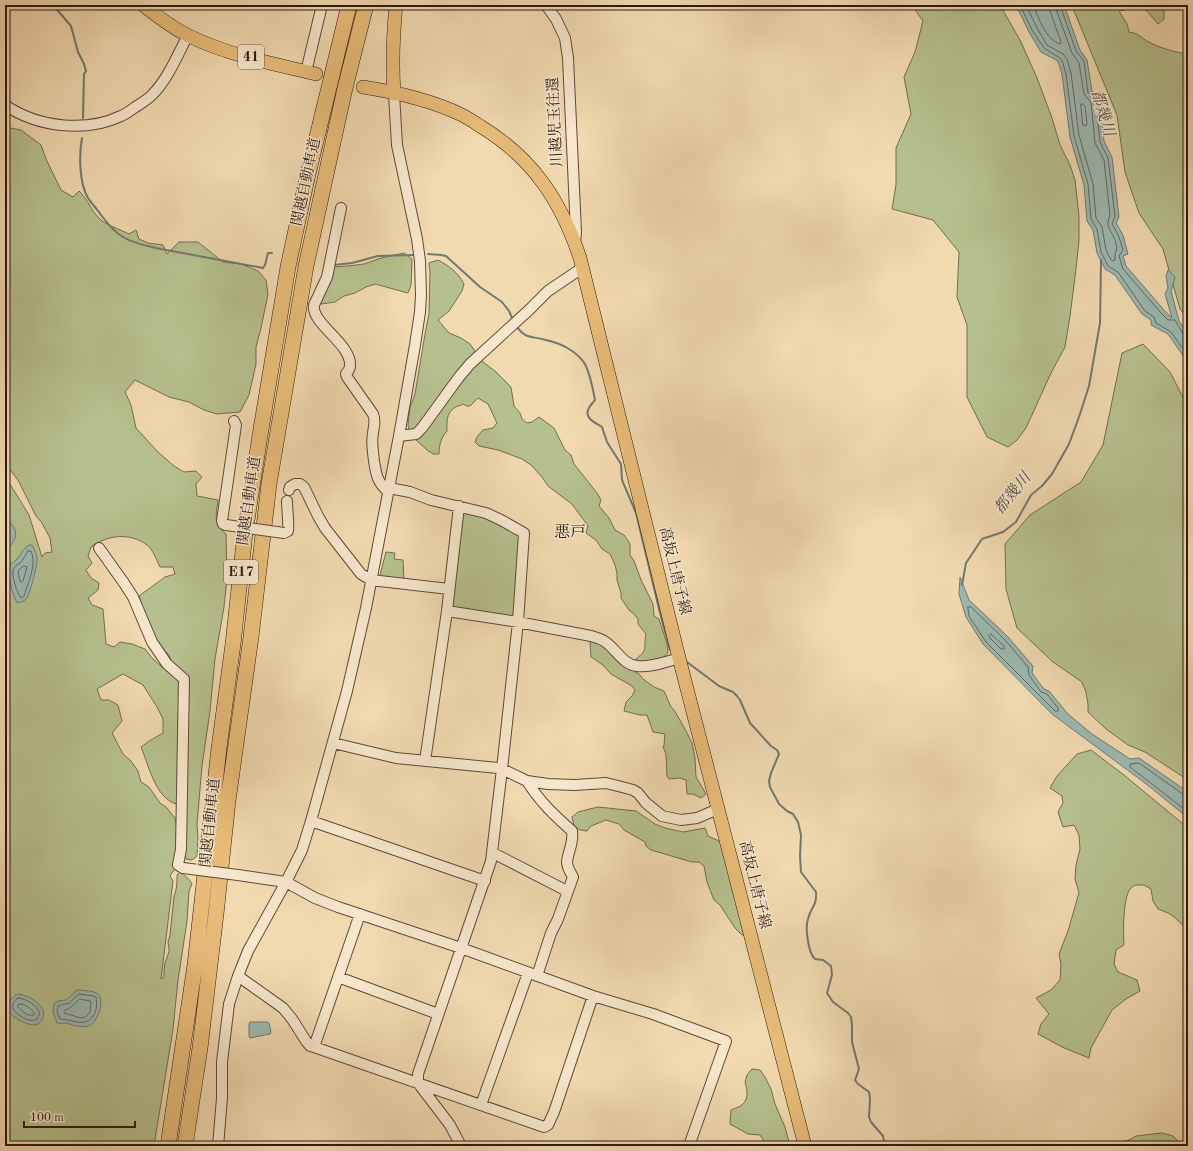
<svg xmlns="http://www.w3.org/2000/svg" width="1193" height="1151" viewBox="0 0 1193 1151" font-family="'Old Standard TT','Noto Serif JP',serif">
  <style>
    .green { fill: #b6c08e; stroke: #726c4f }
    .water { fill: #9cb9b1; stroke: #707971 }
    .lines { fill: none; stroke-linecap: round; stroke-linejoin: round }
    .shore { stroke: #656860; stroke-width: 1 }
    .stream { stroke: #707971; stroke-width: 2 }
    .minor-casing { stroke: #5f4838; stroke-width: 12 }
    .major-casing { stroke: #2e1810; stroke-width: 14 }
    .highway-casing { stroke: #2e1810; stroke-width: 16 }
    .minor { stroke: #f6e6cc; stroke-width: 10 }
    .major { stroke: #e8bc78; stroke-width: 13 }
    .highway { stroke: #e8bc78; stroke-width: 15 }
    .minor-bridge-casing { stroke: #5f4838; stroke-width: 12; stroke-linecap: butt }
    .minor-bridge { stroke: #f6e6cc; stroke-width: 10 }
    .labels { text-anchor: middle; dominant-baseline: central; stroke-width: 3; stroke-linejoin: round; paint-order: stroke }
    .shield { fill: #f6e6cc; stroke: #6a5648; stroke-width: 1 }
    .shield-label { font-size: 14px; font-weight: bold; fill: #2e1810 }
    .street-label { font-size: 15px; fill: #2e1810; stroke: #f6e6cc }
    .water-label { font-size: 16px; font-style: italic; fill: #545048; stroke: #f6e6cc }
    .neighbourhood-label { font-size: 16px; fill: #2e1810; stroke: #f6e6cc }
  </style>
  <rect width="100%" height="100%" fill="#f1d9b0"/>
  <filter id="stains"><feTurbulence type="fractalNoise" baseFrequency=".005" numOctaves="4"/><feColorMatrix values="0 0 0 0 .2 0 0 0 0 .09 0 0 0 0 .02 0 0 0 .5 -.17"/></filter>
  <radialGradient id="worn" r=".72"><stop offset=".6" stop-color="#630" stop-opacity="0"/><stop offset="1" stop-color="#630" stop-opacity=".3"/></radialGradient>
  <path class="green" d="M909 5H1000L1020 40 1037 78 1052 118 1060 145 1070 165 1075 180 1079 216V241L1075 277 1070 316 1065 347 1051 373 1026 428 1017 440 1008 447 987 437 967 397V325L957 297 959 252 933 220 892 209 896 185V148L911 114 904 77 915 52 923 21 913 7Z
    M1070 5H1164V19L1158 24 1146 10 1135 8 1119 11 1127 24 1129 32C1141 34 1141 39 1151 43 1163 49 1175 52 1188 54V319L1180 309 1163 249 1139 213 1125 172 1117 115 1075 13Z
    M5 127 21 130 41 145 46 159 61 190 73 197 79 191C88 199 91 211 100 219 104 224 121 230 129 234L136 230 139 239 148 243 163 245 167 254 179 242H198L223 262 241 264 258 271 266 280 268 294 261 328 256 347V364L249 395 240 412 217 414 204 410 189 402 169 397 135 380 125 392 131 405 136 428 158 452 174 466 184 472 196 471 202 477 196 484 197 496 218 500C216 516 213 523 226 534L227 578 224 607 215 659 210 711 202 766 197 824 198 839 197 856 192 860 186 859 185 850 189 680 173 668 169 655 152 638 139 596 165 577 175 574 173 567H160C157 561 152 548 147 545 130 532 107 535 91 547L88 556 92 563 86 570 91 578 99 583 98 590 88 598 92 605 103 609 106 644 114 647 120 642 132 644 145 649 152 658 163 668 171 670 179 681 180 788 176 804C155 797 149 766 141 747L151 740 163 733V719L157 707 143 685 123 674 97 689 101 700H109L118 705 122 721 112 733 123 754 131 761 138 771 141 782 149 787 160 803 166 807 175 818 178 831 176 867 170 876 173 881 161 979 164 977V970L165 963 169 952V948L168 942 170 935 174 896C177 889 177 883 177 875L180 872C184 874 190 880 192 884L189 891 187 921 178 980 173 1029 154 1146H5V476L29 515 42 557 45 553 52 552 50 538 42 523 36 516 18 480 5 463Z
    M404 253 412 259 411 285 408 293 375 284 366 287 355 293 344 296 335 302 321 304 323 293 333 267 348 266 364 264 381 258Z
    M438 260C449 266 458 272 464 284L462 291 449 311 438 320 449 333 461 338 470 344 482 361 496 372 511 387 514 406 520 413 522 419 527 423 532 422 539 417 554 428 565 450 571 455 574 464 597 493 601 500 599 506 609 518 615 530 624 535 630 544V555L634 561 641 580 653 604 654 616 659 619 667 644 668 653C661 662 648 661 638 662L636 659C649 649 643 648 646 634L638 624V619L634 614 629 610 621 598V593L617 580V573L615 565 610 554 602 549 596 540 586 533 588 526 572 504 548 486 542 477 531 465 522 459 498 450 479 446 475 442 477 437 483 430 493 428 497 423 488 404 478 398 470 406H467L463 404C460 406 457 406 454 408 446 414 447 422 447 431 441 438 439 445 439 454H433L427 450 415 439 410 433 408 425 410 407 415 394 425 334 429 314 430 273 429 263Z
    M1143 344 1170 372 1188 407V780L1145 752 1128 745 1106 729 1088 712V704L1086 692 1082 682 1053 662 1017 628 1006 589 1005 544 1030 515 1081 482 1103 445 1122 353Z
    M462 511 494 520 518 534 519 539 514 618 452 609Z
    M386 552 395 553 394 559 403 560 404 581 379 579Z
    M593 640 605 646 624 666 639 674 643 679 654 687 664 691 671 707 674 710 685 729 692 743 695 758 696 777 706 794 701 798 693 794H687L686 780 680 778 669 779 667 776 666 754 663 747 664 745 665 734 653 732 647 715H640L624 711 626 702 632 696 635 690 632 686 611 674 603 665 591 657 590 642Z
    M1091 750 1124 775 1188 828V929C1181 925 1177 918 1170 914 1167 912 1162 911 1158 909L1153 901 1151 889 1144 885H1135C1135 885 1131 888 1130 889 1123 899 1123 932 1124 945L1116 950 1114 964 1118 972 1137 980 1140 991 1126 999 1112 1010 1091 1048 1089 1058 1062 1047 1038 1034 1041 1024 1049 1014 1036 998 1051 990 1060 980 1061 964 1059 954 1068 931 1079 893 1075 879 1076 865 1080 849 1079 835 1074 825 1063 827 1058 812 1063 803 1062 796 1050 788 1057 776 1077 754Z
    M598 807 636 811 655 824 665 828 683 832 705 828 708 836 721 842 745 936 741 934 735 928 720 905 714 900 707 882 704 866 699 862H692L651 850 646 846 645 842 624 830 619 824 606 820 591 826 587 831 580 830 574 826 572 817 578 812Z
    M752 1069 760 1070 765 1077 771 1089 775 1104 785 1127 790 1146H764V1141L760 1135 748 1134 730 1124 731 1110C735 1108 740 1107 743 1104 749 1098 747 1089 745 1082L747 1075Z
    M1162 1133 1173 1136 1183 1146H1106L1129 1140 1136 1136Z"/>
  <path class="water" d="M1016 5H1064L1080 50 1087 60 1092 91 1097 94 1100 100 1104 141 1112 157 1119 217 1116 223 1123 235 1128 254 1123 256 1126 266 1164 310 1172 318 1165 294 1168 288 1166 276 1168 270 1175 277 1171 291 1179 321 1188 334V363L1168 334 1151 325V320L1142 314 1115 275 1105 269 1097 253 1093 230 1087 221 1084 185 1070 137 1062 74 1058 61 1041 52 1029 32Z
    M5 518C19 529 19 538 6 550H5Z
    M29 545H32C35 550 37 555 37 560 37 566 30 595 26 599 24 602 20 602 17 603 12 592 7 577 10 565 20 559 21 550 29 545Z
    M960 577 969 600 982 612 1008 637 1033 666 1032 673 1044 689 1049 691 1068 714 1092 734 1130 759 1139 758 1188 792V818L1145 783 1052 714 983 644 966 617 959 594Z
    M77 990C80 990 96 991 98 994 105 1001 98 1023 88 1026 80 1028 73 1025 66 1023 62 1023 61 1024 57 1023L53 1012 54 1004 58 1001 66 1000Z
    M19 994C29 996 41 1002 44 1013 43 1017 42 1022 38 1024 31 1028 9 1017 8 1009 8 1006 9 1002 11 1000 13 996 15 995 19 994Z
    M250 1022H267L269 1023 271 1032 270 1034 250 1038 249 1037V1024Z"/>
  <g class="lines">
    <path class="shore" d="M1020 5 1032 30 1044 48 1060 58 1062 60 1066 74 1074 136 1088 184 1091 219 1097 229 1101 252 1108 266 1118 272 1145 311 1154 317 1156 323 1171 332 1188 356
      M1026 5 1037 28 1047 45 1063 54 1067 59 1071 73 1079 135 1093 184 1096 218 1102 227 1106 250 1111 260 1113 261 1115 260V254L1117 248C1116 245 1116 241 1114 238 1110 228 1105 227 1110 215L1104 160 1095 143 1091 102 1084 94 1079 63 1072 53 1056 9 1055 5
      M1033 5C1039 18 1045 39 1060 44L1061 42 1050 11 1049 5
      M1060 5 1076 51 1084 61 1088 93 1094 97 1096 101 1100 142 1108 158 1115 216 1112 224 1119 237 1123 250 1119 256 1123 269 1161 313 1168 320H1175L1183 334 1188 335
      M1081 104H1083L1085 106 1087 124 1086 126 1083 125Z
      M28 551H31C37 565 28 582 24 596L21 598C17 594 10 572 14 568 14 567 18 564 19 564 23 561 25 555 28 551Z
      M24 566 27 567 23 581 21 582 20 581 18 571Z
      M968 607H971L1005 640 1028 667 1029 675 1041 692 1047 694 1058 708V711H1055L986 642 969 616 968 609Z
      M991 634 1004 646V649H1001L990 638 989 636Z
      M1188 795H1184L1139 763 1130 764V767L1188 812
      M79 994 94 996 96 997C97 1004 97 1011 93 1016 86 1028 70 1019 60 1019L57 1012 58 1006 69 1003Z
      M19 998C28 1000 37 1005 40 1014L36 1020C27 1022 19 1016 13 1009 12 1005 14 999 19 998Z
      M80 999 90 1001 91 1002 90 1012 86 1017 81 1018 64 1013V1011L71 1007Z
      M19 1004C25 1004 31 1008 34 1013V1015C28 1017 22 1011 18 1007Z"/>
    <path class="stream" d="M53 5 71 26 78 52 84 64 86 71 84 74 83 118
      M82 138C79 154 79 183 88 198 92 204 97 209 101 215 107 223 114 232 123 237 134 244 148 246 161 249L263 268 265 265 268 253H272
      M428 254 441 255 446 256 480 287 502 302 509 311 513 320
      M334 265 352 263 378 256 414 255
      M516 325C524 339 532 336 546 340 560 343 577 351 585 364 590 374 593 389 595 400 593 403 590 405 589 408 583 418 596 423 602 427L607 442 621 464 622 480 636 513 660 613 670 650
      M962 585 966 563 982 539 1003 532 1016 522 1031 495 1042 486 1052 474 1069 444 1079 417 1089 386 1100 323 1101 260
      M687 662 719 686 733 692 737 696 740 700 750 723 771 746 777 750 779 754 771 773 769 781 770 787 779 804 787 811 793 814 798 822 801 835 800 856 801 872 816 892C817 906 811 907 808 919 805 927 808 953 815 959L823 960 831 966 832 975 827 993 833 1002 848 1013 851 1017 852 1025V1042L859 1069 855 1080 858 1084 869 1092 870 1099 869 1117 871 1122 883 1136 885 1146"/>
    <g class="minor-casing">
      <path id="minor" d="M546 5 556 19 565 38 568 58 576 232 575 243
        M306 72 322 5
        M5 105C37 127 85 133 121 116 126 114 130 111 134 108 140 104 147 100 152 95 168 79 177 56 188 35
        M341 208 327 277 314 305C311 324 352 344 350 366 350 369 348 371 346 374L347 377 373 414C376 421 374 425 373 433 371 443 373 451 374 461 376 473 377 483 388 491
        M399 436 416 434 422 428 459 377 470 364 529 310 548 291 582 268
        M389 488 410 492 431 500 486 513 501 520 524 533 518 622 502 769 491 861 418 1074V1083L450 1125 461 1146
        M289 490 290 487 295 484H300L304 487 318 516 325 528 361 574 371 580 449 589
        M226 525 223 524 222 521 236 425 234 421
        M284 533 288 531C289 522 287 510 287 501
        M99 548 124 583 133 597 152 642 167 664 184 679 181 849 178 865 183 868
        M447 611 518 622 591 636C597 638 603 639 608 644 617 651 624 665 637 666 649 668 668 661 680 658
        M333 743 396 758 498 768 502 769 527 781 548 784 575 785 606 783 622 787 633 790 638 793 646 803 662 816 681 820 697 818 718 809
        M425 761 447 611 459 506
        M527 781C539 801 555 816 572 831 574 843 568 851 567 862 567 867 570 872 573 877L558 919 551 933 537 976
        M311 821 485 881
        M493 853 567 891
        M238 875 286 882 315 898 338 907 461 948 593 996 653 1014 726 1041 689 1146
        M360 914 314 1047 544 1127 548 1125 554 1112 593 996
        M238 976 283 1008 292 1019 306 1041 310 1046 314 1047
        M338 977 438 1014
        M481 1105 528 973
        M218 1146 222 1098V1062L229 1004 238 976 248 951 286 882 302 850 311 821 347 691 366 608 399 436 415 345 420 312 421 295 420 261 417 239 397 145 394 94"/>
    </g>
    <g class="major-casing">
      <path id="major" d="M143 5C157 16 172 28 189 36 228 55 274 64 316 74
        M363 87C395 92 433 101 462 115 468 118 474 122 480 126 533 158 561 201 580 258L677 650 805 1146
        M394 94C392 64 393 35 396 5"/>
    </g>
    <g class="highway-casing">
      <path id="highway" d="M168 1146 195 965 219 748 233 644 245 533 261 429 288 267 308 174 349 5
        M185 1146 200 1048 216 914 228 801 251 637 269 484 306 266 345 88 366 5"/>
    </g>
    <use href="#minor" class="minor"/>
    <use href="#major" class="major"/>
    <use href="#highway" class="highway"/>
    <g class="minor-bridge-casing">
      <path id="minor-bridge" d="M226 525 284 533
        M183 868 238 875"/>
    </g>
    <use href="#minor-bridge" class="minor-bridge"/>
  </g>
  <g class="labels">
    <g class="shield">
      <rect x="238" y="45" width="26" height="24" rx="3"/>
      <rect x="224" y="560" width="34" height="24" rx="3"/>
    </g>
    <g class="shield-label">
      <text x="251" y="57">41</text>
      <text x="241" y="572">E17</text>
    </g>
    <g class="street-label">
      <text transform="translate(556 122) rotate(-93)">川越児玉往還</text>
      <text transform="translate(307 182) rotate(-78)">関越自動車道</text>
      <text transform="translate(250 501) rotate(-82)">関越自動車道</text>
      <text transform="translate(674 571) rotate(76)">高坂上唐子線</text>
      <text transform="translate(211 823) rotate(-84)">関越自動車道</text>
      <text transform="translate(754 885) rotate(76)">高坂上唐子線</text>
    </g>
    <g class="water-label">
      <text transform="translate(1102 113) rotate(73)">都幾川</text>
      <text transform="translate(1013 494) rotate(-51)">都幾川</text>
    </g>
    <g class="neighbourhood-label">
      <text x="570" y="533">悪戸</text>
    </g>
  </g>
  <rect width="1193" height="1151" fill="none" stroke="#f1d9b0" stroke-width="20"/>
  <rect x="6" y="6" width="1181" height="1139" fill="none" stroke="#2e1810" stroke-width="2"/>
  <rect x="10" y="10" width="1173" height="1131" fill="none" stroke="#2e1810"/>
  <path d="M24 1121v6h111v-6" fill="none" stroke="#2e1810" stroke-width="2"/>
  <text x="30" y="1121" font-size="12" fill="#2e1810" stroke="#f6e6cc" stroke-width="3" paint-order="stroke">100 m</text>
  <rect width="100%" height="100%" filter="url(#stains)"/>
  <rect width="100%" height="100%" fill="url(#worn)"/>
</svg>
